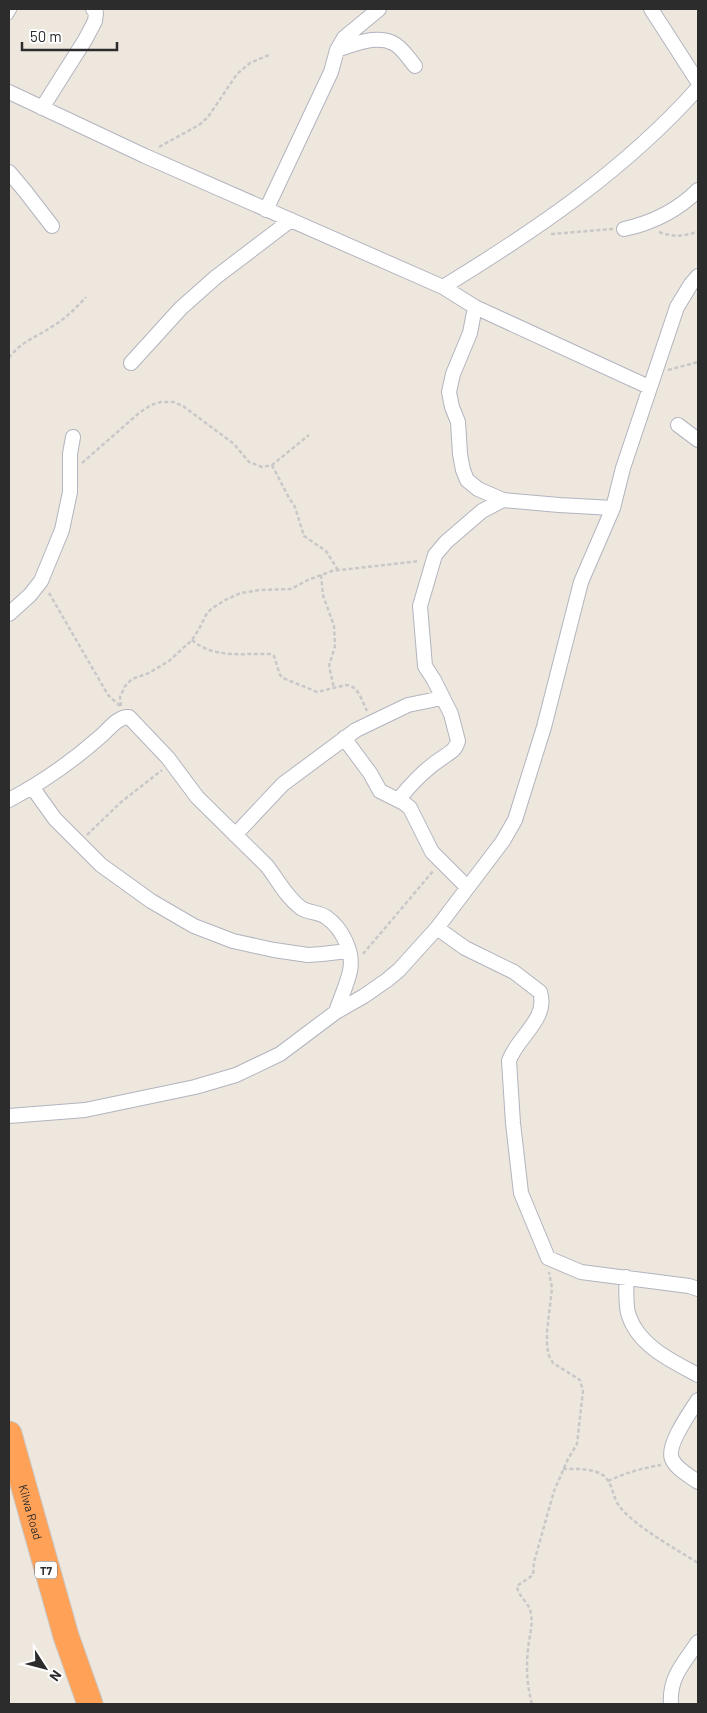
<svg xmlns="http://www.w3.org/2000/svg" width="707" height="1713" viewBox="0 0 707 1713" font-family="Barlow,sans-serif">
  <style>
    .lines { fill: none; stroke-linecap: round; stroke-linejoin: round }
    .lane-casing { stroke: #b2b4bf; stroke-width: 9 }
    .street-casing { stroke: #b2b4bf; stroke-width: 16 }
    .highway-casing { stroke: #c8c8c8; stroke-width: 27 }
    .path { stroke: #c8c8c8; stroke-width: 2.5; stroke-dasharray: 4 2.5; stroke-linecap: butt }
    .lane { stroke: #fff; stroke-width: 7 }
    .street { stroke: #fff; stroke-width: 14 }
    .highway { stroke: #ffa257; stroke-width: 25 }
    .labels { text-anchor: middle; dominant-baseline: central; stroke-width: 4; stroke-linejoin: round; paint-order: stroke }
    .shield { fill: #fff; stroke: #6b6b6b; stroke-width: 1 }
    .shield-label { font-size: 11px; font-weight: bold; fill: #2c2c2c }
    .street-label { font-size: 12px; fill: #2c2c2c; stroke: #fff }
  </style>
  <rect width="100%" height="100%" fill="#eee7de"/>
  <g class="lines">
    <g class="lane-casing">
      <path id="lane" d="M9 16 13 9"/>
    </g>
    <g class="street-casing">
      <path id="street" d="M651 9 698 82
        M337 50C353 44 376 35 393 43 402 47 409 59 415 66
        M9 92 145 156 443 287C536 230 625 170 698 88
        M42 108 85 40 95 21 96 13 93 9
        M9 172 25 191 52 226
        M266 210 331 72 337 50 344 38 379 9
        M624 229C652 223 678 210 698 190
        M443 287 475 307 649 387
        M475 307 470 333 453 374 449 392 452 407 458 422 460 454 463 470 467 480 478 489 503 500 559 505 613 508
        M131 363 181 308 216 277 291 220
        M678 425 698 440
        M9 614 30 595 41 581 62 530 70 492V454L73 437
        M344 738 370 773 380 791 404 803 410 808 432 852 467 887
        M32 787 55 819 101 865 151 901 194 926 233 941 274 950 308 955 322 954 348 951
        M9 800C41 783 74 760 101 736 109 729 118 716 129 717L168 758 197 797 267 866C278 880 286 897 301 908 309 913 319 912 326 917 342 928 354 952 350 971 347 985 340 999 336 1012
        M398 800C413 782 426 768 445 756 451 752 456 749 458 741L451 714 434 680 425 666 420 606 435 555 446 542 482 511 503 500
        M235 835 283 784 356 730 408 705 442 698
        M437 928 465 948 514 972 540 992C549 1019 516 1038 509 1061L513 1123 521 1193 548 1258 581 1272 689 1286 698 1289
        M9 1116 85 1110 195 1087 236 1075 280 1054 336 1012 364 996 387 980 399 970 437 928 503 841 515 820 544 727 581 582 613 508 623 468 677 307 691 284 698 276
        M626 1277C627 1288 625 1307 629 1316 639 1346 672 1361 698 1375
        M698 1400C690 1412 666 1446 672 1459 676 1469 690 1476 698 1482
        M671 1704C669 1677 684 1663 698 1642"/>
    </g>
    <g class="highway-casing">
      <g id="highway">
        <path id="s1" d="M9 1434 66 1636 90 1704"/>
      </g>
    </g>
    <path class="path" d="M159 147 199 125 208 117 237 74 250 63 269 55
      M659 232C672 237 685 237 698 231
      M551 234 613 229
      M9 358C20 342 37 337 53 326 66 318 76 308 86 297
      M668 370 698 362
      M82 463 139 413 151 405 161 402H173L183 406 234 444 249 462 262 467 272 465 309 435
      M272 465 288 496 295 507 304 536 326 551 338 570
      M321 575 323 595 334 626 335 646 329 666 334 688
      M49 593 108 695 120 706
      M192 640C214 659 243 653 270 654L274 656 280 675 283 678 317 692 346 685C358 685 362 701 367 711
      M121 706 120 697 125 686 132 679 149 673 169 661 192 640 199 629 206 615 211 609 227 599 241 593 260 590 291 589 308 580 332 571 419 561
      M87 835 120 803 162 770
      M363 954 434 870
      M563 1469C576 1469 590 1468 601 1474 613 1480 612 1498 620 1507 636 1527 676 1549 698 1563
      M608 1481C625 1473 643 1468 661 1465
      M532 1704C527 1685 526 1669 528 1649 529 1637 533 1627 531 1614 530 1603 518 1597 517 1586L533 1575 534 1562 554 1491 568 1459 577 1444 583 1391 580 1380 553 1363 549 1356 547 1346V1332L552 1288 549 1272"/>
    <use href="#lane" class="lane"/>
    <use href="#street" class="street"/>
    <use href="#highway" class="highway"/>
  </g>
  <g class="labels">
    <rect class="shield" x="35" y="1561.5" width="22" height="17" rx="4"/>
    <g class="shield-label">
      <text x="46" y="1570">T7</text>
    </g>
    <g class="street-label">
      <text stroke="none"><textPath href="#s1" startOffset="81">Kilwa Road</textPath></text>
    </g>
  </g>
  <rect width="707" height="1713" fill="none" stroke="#2c2c2c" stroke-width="20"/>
  <g transform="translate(45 1668) rotate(126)" stroke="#ffffff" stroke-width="4" paint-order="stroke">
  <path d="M0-4L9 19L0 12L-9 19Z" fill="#2c2c2c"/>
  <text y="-8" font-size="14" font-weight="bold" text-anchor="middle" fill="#2c2c2c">N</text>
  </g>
  <path d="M22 42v8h95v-8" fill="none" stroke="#2c2c2c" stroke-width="2.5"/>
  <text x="30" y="42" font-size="15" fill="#2c2c2c" stroke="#ffffff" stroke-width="4" paint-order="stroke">50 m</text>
</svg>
